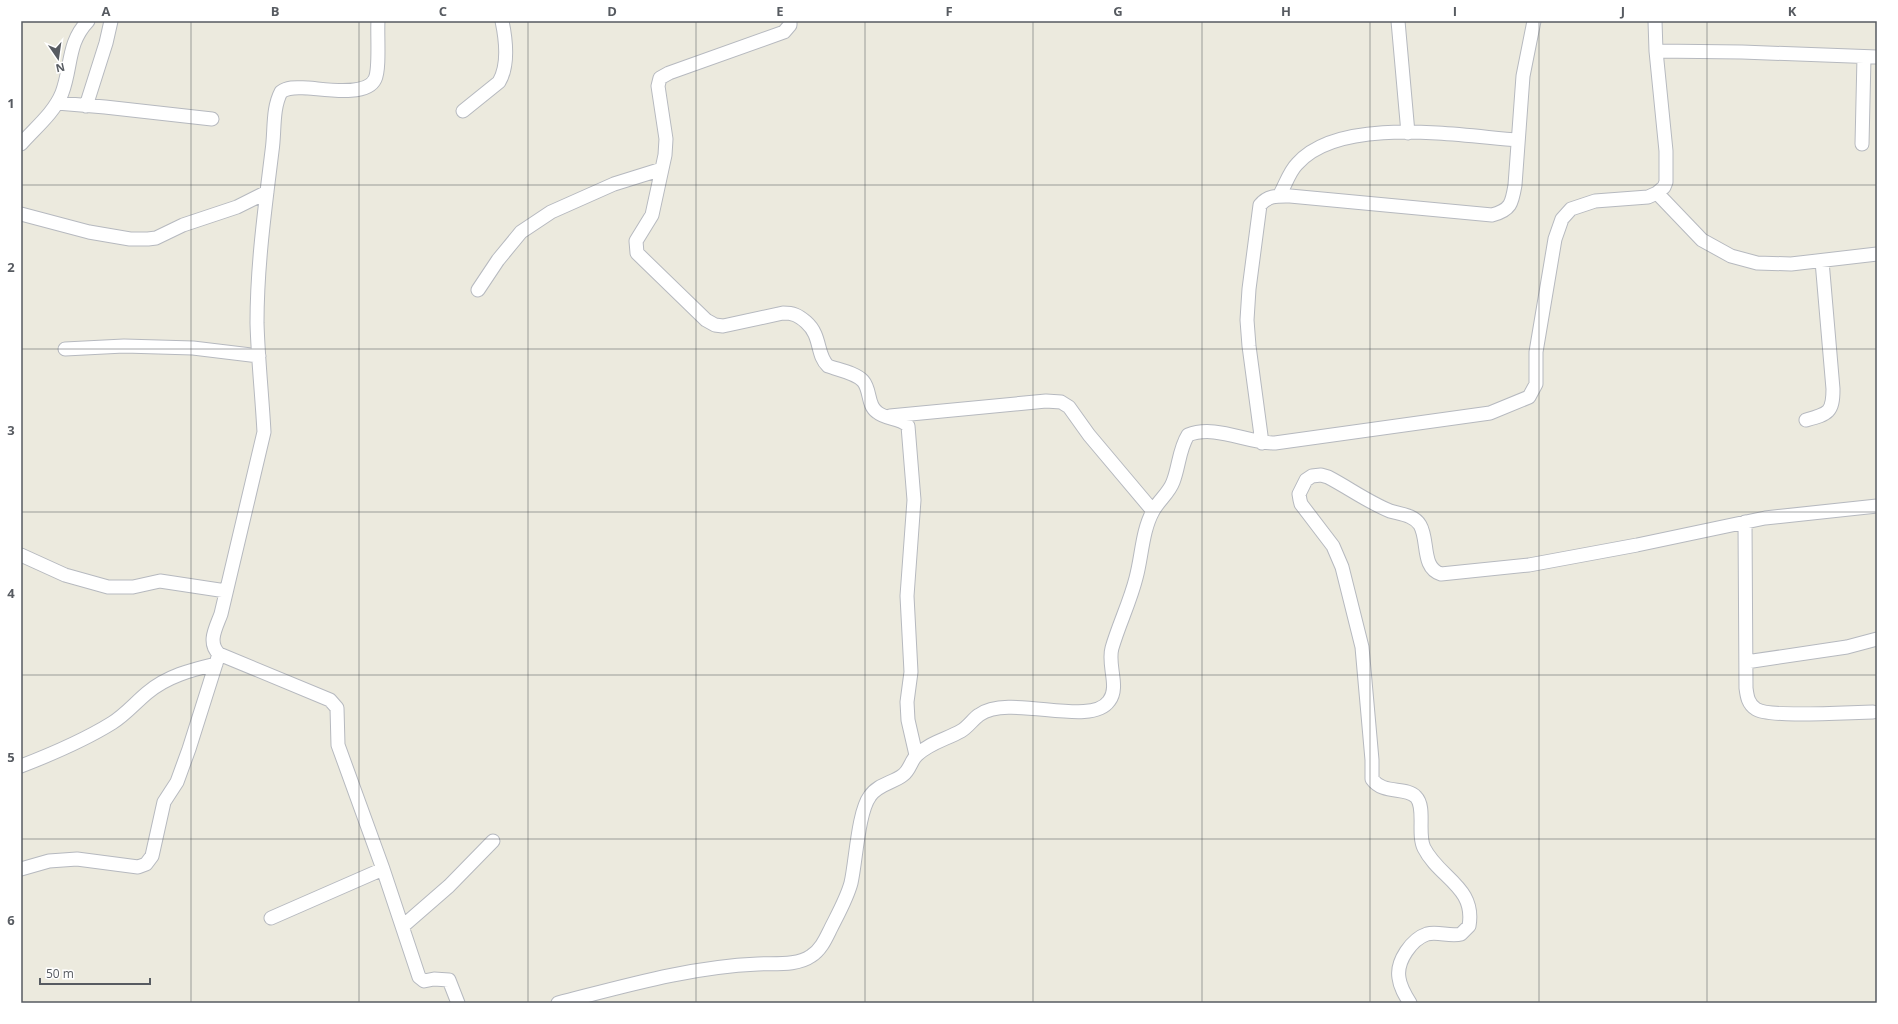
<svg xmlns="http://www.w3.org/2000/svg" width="1898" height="1024" viewBox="0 0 1898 1024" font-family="'Open Sans',sans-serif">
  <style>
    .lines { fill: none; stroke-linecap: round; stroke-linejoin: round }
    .minor-casing { stroke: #b6b9bf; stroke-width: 15 }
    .minor { stroke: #fff; stroke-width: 13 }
    .grid { fill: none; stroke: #575b61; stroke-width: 1; stroke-opacity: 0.55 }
    .neatline { fill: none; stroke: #575b61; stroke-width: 1.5 }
    .grid-label { font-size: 13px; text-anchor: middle; font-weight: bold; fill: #575b61 }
  </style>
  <rect width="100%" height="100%" fill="#eceade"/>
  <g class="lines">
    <g class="minor-casing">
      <path id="minor" d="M378 21C377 34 380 69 375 79 367 97 324 89 308 88 299 88 289 86 281 92 272 109 275 132 272 151 265 208 257 265 257 323 258 359 262 395 264 432L221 614C216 628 207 642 219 654L330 700 337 708 338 745 383 869 419 977 424 981 434 979 449 980 458 1003
        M790 21V25L784 32 669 73 660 78 658 86 666 139 665 155 652 215 636 241 637 253 706 320 715 325 723 326 783 313C793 313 798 315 806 322 822 336 816 355 828 366 839 370 856 373 863 381 871 390 867 405 877 412 886 420 900 417 908 426L914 500 907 596 911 672 907 702 908 720 916 755
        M1398 21 1408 133
        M1655 21 1656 51 1742 52 1877 57
        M57 103 105 107 212 119
        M86 106 106 43 111 21
        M463 111 499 82C509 65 506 40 502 21
        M21 144C35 128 54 113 62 93 72 66 67 43 88 21
        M1862 144 1864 57
        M1657 193 1702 240 1731 256 1757 263 1791 264 1877 254
        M1279 196C1285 186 1289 172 1297 164 1340 115 1460 136 1518 140
        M21 214 89 232 130 239H148L156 238 183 225 237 207 267 192
        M478 290 498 260 521 232 551 212 614 184 662 169
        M65 349 124 346 193 348 259 356
        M890 416 1046 401 1061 402 1069 407 1089 435 1153 511
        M1806 420C1828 414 1833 413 1833 389L1822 261
        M1262 443 1249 346 1247 320 1249 289 1260 205C1268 195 1278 196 1290 196L1492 215C1511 210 1512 203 1515 185L1523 76 1534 21
        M1745 522 1746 688C1747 696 1748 704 1756 709 1768 718 1853 712 1873 712
        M21 555 65 575 108 587H133L160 581 226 591
        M1746 662 1847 647 1877 639
        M21 766C52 754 83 741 112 723 125 715 135 703 147 693 167 676 191 670 216 664
        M21 869 49 861 77 859 138 867 146 864 152 856 164 802 177 782 189 749 219 654
        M271 918 383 869
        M403 926 449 886 493 841
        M558 1003C625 986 689 967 758 964 774 963 797 966 811 956 821 950 826 938 831 928 838 914 847 898 851 883 856 861 858 812 870 796 878 784 893 783 903 775 910 770 911 760 917 755 929 743 947 739 961 731 968 727 973 719 979 715 1010 693 1090 728 1109 701 1120 687 1107 665 1112 648 1119 624 1130 602 1136 578 1142 556 1142 531 1153 511 1159 500 1169 493 1173 482 1179 467 1179 449 1188 435 1215 424 1247 443 1275 443L1490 413 1529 397 1536 384V352L1555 239 1562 219 1571 209 1595 201 1648 197 1657 193 1664 187 1666 182V151L1656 51
        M1410 1003C1405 995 1400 987 1399 978 1396 961 1412 939 1427 934 1438 931 1450 937 1461 934L1469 926C1476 887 1439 878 1424 848 1417 834 1426 807 1416 797 1406 786 1383 795 1372 779V760L1362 647 1342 567 1333 546 1301 504 1300 500 1299 494 1306 480 1312 476 1321 475 1328 477C1349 488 1368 502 1390 511 1400 514 1414 515 1420 525 1429 540 1421 568 1441 574L1529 565 1637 545 1765 518 1877 506"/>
    </g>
    <use href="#minor" class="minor"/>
  </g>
  <path class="grid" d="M191 21V1003M359 21V1003M528 21V1003M696 21V1003M865 21V1003M1033 21V1003M1202 21V1003M1370 21V1003M1539 21V1003M1707 21V1003M21 185H1877M21 349H1877M21 512H1877M21 675H1877M21 839H1877"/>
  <rect width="1898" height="1024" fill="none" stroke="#ffffff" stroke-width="44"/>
  <g transform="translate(58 58) rotate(167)" stroke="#ffffff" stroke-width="3" paint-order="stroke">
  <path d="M0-3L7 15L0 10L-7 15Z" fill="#575b61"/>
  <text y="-6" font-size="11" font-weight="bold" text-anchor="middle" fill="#575b61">N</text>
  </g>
  <path d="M40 978v6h110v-6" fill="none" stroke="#575b61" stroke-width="2"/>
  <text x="46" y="978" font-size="12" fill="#575b61" stroke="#ffffff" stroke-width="3" paint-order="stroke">50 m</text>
  <rect x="22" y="22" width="1854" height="980" class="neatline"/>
  <g class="grid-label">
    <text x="106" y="16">A</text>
    <text x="275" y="16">B</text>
    <text x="443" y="16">C</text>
    <text x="612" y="16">D</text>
    <text x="780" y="16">E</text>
    <text x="949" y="16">F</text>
    <text x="1118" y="16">G</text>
    <text x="1286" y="16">H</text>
    <text x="1455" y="16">I</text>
    <text x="1623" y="16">J</text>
    <text x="1792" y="16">K</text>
    <text x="11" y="108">1</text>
    <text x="11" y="272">2</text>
    <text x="11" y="435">3</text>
    <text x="11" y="598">4</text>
    <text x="11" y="762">5</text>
    <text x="11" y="925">6</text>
  </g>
</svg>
